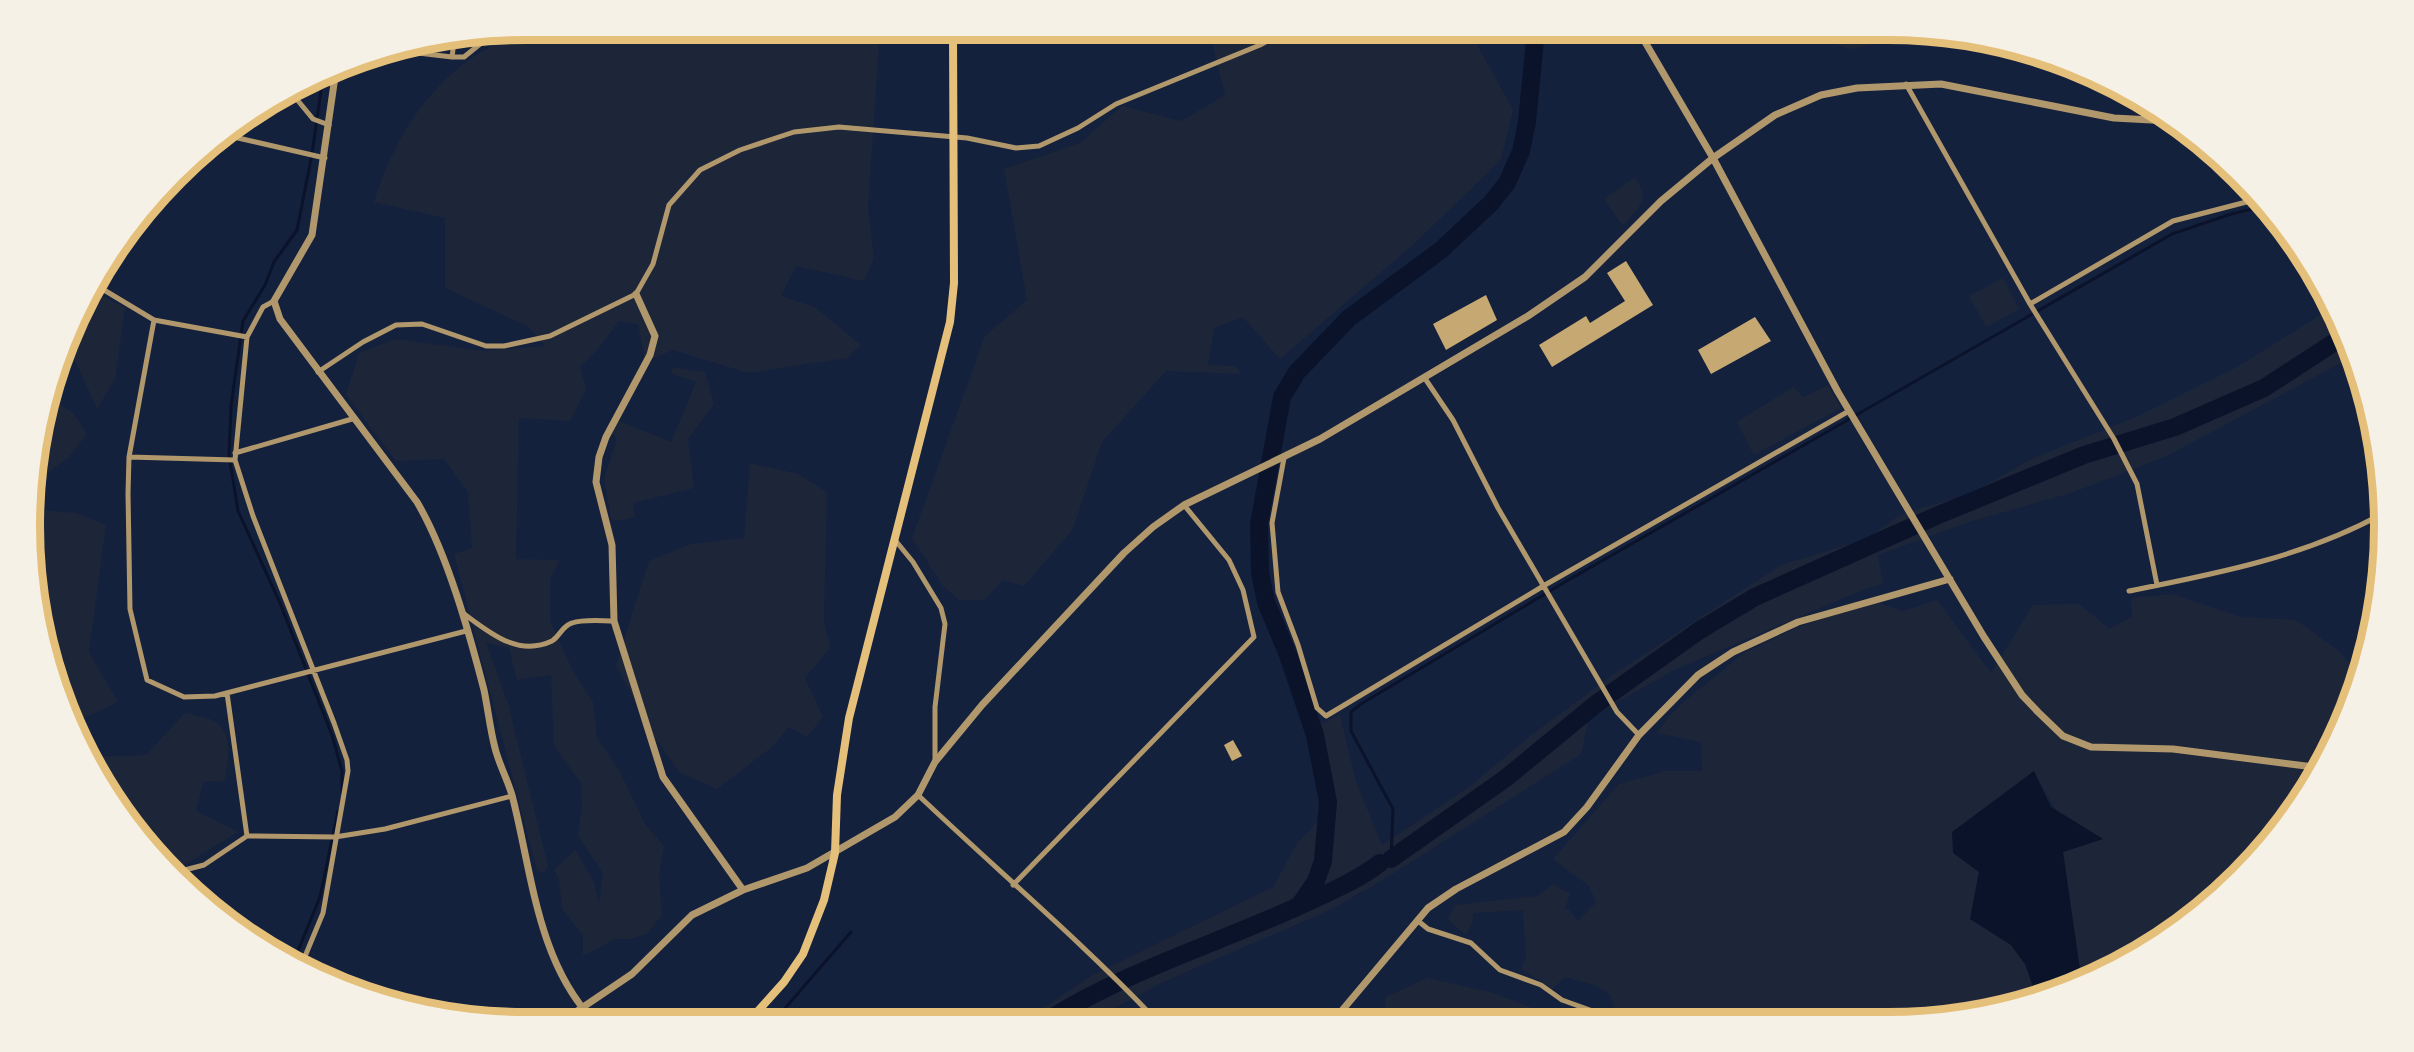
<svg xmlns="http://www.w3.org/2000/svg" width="2414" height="1052" viewBox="0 0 2414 1052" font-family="Karla,sans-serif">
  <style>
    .green { fill: #1d2539 }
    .water { fill: #0b132b }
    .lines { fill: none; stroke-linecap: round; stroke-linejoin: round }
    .stream { stroke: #0b132b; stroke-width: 3 }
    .river { stroke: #0b132b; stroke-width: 18 }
    .building { fill: #c6a872 }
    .minor { stroke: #b1986c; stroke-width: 5 }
    .tertiary { stroke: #b1986c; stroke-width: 7 }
    .secondary { stroke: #e5c07b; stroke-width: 8 }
    .rim { fill: none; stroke: #e5c07b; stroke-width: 8 }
  </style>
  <rect width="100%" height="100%" fill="#14213d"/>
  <path class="green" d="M526 30H880L868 207 874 259 864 281 796 266 781 296 815 307 861 345 847 358 748 373 673 350 645 362 638 324 619 321 599 348 580 367 586 389 570 421 519 418 516 559 560 560 550 579V621L573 671 593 702 597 738 619 770 645 824 664 846 659 877 662 915 648 933 631 939H615L583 956V935L562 909 559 879 554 870 575 850 594 882 599 904 603 873 578 836 582 804 581 783 554 746 551 675 517 680 509 648 486 643 508 703 548 866 545 873 537 871 454 554 472 548 468 492 444 459 396 461 346 395 359 353 395 339 484 351 545 346 529 327 445 288V218L374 202C391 148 418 100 463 64 480 51 501 42 519 31Z
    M1209 30H1469L1513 110 1501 160 1413 245 1280 359 1243 317 1214 328 1208 365 1236 366 1240 374 1166 371 1102 442 1073 529 1024 586 1003 580 984 600H959L943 586 912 538 985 336 1027 300 1004 169 1080 143 1122 106 1181 121 1225 95Z
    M1792 30H1888L1921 35 1850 49Z
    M2037 55 2048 56 2082 72 2036 59Z
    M1635 177C1651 202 1639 206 1623 226L1604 199Z
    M2003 278 2019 309 1986 327 1969 296Z
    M92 290 125 308 115 379 97 409 70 349Z
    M2333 307 2352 357 2167 456 2071 493 1969 522 1878 555 1883 584 1865 589 1674 670 1589 718 1581 754 1386 878 1330 910 1161 983 1093 1020H1025L1091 976 1273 887 1297 843 1325 814 1317 725 1340 715 1356 782 1382 845 1469 787 1534 733 1614 674 1781 565 1867 539 1901 514 1967 495 2034 458 2138 416 2237 367Z
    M671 367 705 372 714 404 688 439 694 488 633 503 635 517 618 521 611 519 604 479 617 439 610 431 617 420 671 442 696 382 672 374Z
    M1828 385 1841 408 1754 455 1737 422 1793 387 1804 397Z
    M51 398 73 413 87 434 69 457 34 483 39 430Z
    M750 463 798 474 827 492 824 619 830 648 805 678 823 717 807 737 789 727 772 747 717 789 679 772 655 738 616 665 649 561 691 544 744 538Z
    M32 505 40 510 76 513 106 525 89 652 118 702 78 721V725L39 622 30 526Z
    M2172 594 2241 617 2296 620 2339 651 2360 676 2358 686 2282 828 2190 919 2078 984 2081 976 2063 852 2102 839 2056 810 2033 771 1979 871 1970 919 2011 944 2025 964 2036 995 1953 1018 1630 1019 1615 1010 1610 995 1597 986 1565 977 1553 989 1521 969 1526 958 1523 910 1473 913V921L1466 935 1448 920 1455 905 1538 896 1553 884 1570 894 1565 909 1569 910 1578 921 1596 902 1589 886 1553 859 1619 784 1666 771H1702L1701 742 1657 733 1671 714 1687 699 1744 653 1798 627 1871 600 1903 611 1937 600 1991 673 2033 605 2079 604 2110 629 2132 617 2131 598Z
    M185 713C195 716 210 717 217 723 234 736 228 764 224 782L204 781 196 811 238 832 181 867 172 866 96 774 90 757 146 755Z
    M1427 978 1494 993 1561 1019H1391L1385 1011 1386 997Z"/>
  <path class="water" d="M2034 771 2051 807 2103 839 2063 852 2081 977 2078 984 2036 995 2025 964 2011 945 1970 919 1979 872 1953 853 1952 832Z"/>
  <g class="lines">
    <path class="stream" d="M323 76 312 154 297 230 274 262 265 285 243 321 231 406 229 455 238 511 280 603 332 735 342 771V793
      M1380 863 1391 859 1393 809 1351 731V712L1361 704 1565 582 2172 234 2231 214 2265 206
      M293 963 320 897 338 811
      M774 1021 851 932"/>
    <path class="river" d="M1391 859 1506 778 1596 704 1700 630 1755 597 1936 516 2084 455 2175 427 2264 388 2344 336
      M1299 906 1316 881 1323 861 1328 802 1315 735 1288 655 1266 602 1260 573 1259 524 1282 397 1297 372 1349 318 1441 250 1491 203 1507 183 1521 151 1527 122 1536 30
      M1048 1020C1126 971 1216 944 1299 906 1327 893 1355 882 1380 863"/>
  </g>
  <path class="building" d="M1626 261 1653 305 1552 367 1539 345 1586 316 1590 323 1625 301 1607 273Z
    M1486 295 1497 320 1446 350 1433 324Z
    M1755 317 1771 341 1711 374 1698 350Z
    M1233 740 1242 756 1232 761 1224 745Z"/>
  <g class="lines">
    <path class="minor" d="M401 51 452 57 454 42
      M452 57H464L490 36
      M1906 84 2030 304 2114 439 2137 484 2157 585
      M290 91 313 119 329 125
      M225 135 325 158
      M94 284 154 320 129 457 128 493 130 609 147 680 184 697 215 696 466 631
      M274 301 263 307 247 337 235 460 253 516 334 723 347 760 348 771 323 913 301 966
      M2030 304 2173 221 2258 199
      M154 320 247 337
      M318 372 363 342 396 325 422 324 486 346H504L550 336 636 294 653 264 669 205 700 170 740 150 794 132 839 127 967 138 1016 148 1039 146 1078 128 1116 104 1260 45 1287 30
      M1424 377 1453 420 1498 508 1617 712 1639 735
      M235 453 352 419
      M129 457 235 460
      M1284 458 1272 523 1278 592 1298 645 1317 708 1326 716 1545 585 1849 411
      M895 540 913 562 941 608 945 624 935 707V762
      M2129 591C2215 574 2304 557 2382 514
      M463 613C490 633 518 657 552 641 560 636 562 626 572 623 584 619 601 621 614 621
      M227 693 247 836
      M918 795C997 870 1081 941 1156 1020
      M177 872 204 865 247 836 335 837 385 829 512 796
      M1013 885 1254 637 1243 590 1229 560 1184 505
      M1417 920 1428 929 1471 943 1500 970 1541 985 1562 1000 1615 1019"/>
    <path class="tertiary" d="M1638 30 1713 158 1838 392 1984 637 2022 695 2038 712 2063 736 2091 747 2173 749 2314 767
      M336 70 312 235 274 301 280 319 417 502C447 553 469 632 484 690 488 709 490 729 495 748 499 765 509 782 513 799 532 874 538 964 595 1022
      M636 294 655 336 650 355 606 437 599 457 596 482 612 545 614 621 663 777 743 890
      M1334 1020 1428 908 1456 889 1564 832 1587 807 1639 735 1698 675 1733 652 1798 622 1950 579
      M561 1022 632 974 692 915 743 890 807 868 895 817 918 795 935 762 982 705 1124 553 1153 527 1184 505 1320 439 1528 316 1585 277 1661 201 1713 158 1775 115 1821 95 1857 88 1941 84 2114 118 2170 121"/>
    <path class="secondary" d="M749 1021 784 982 803 954 824 900 835 853 837 795 849 718 950 322 954 283 953 30"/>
  </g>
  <path d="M0 0H2414V1052H0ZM526 40H1888A486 486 0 0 1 2374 526V526A486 486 0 0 1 1888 1012H526A486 486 0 0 1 40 526V526A486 486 0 0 1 526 40Z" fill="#f6f1e7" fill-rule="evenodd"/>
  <path class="rim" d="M526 40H1888A486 486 0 0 1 2374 526V526A486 486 0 0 1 1888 1012H526A486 486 0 0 1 40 526V526A486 486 0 0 1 526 40Z"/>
</svg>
